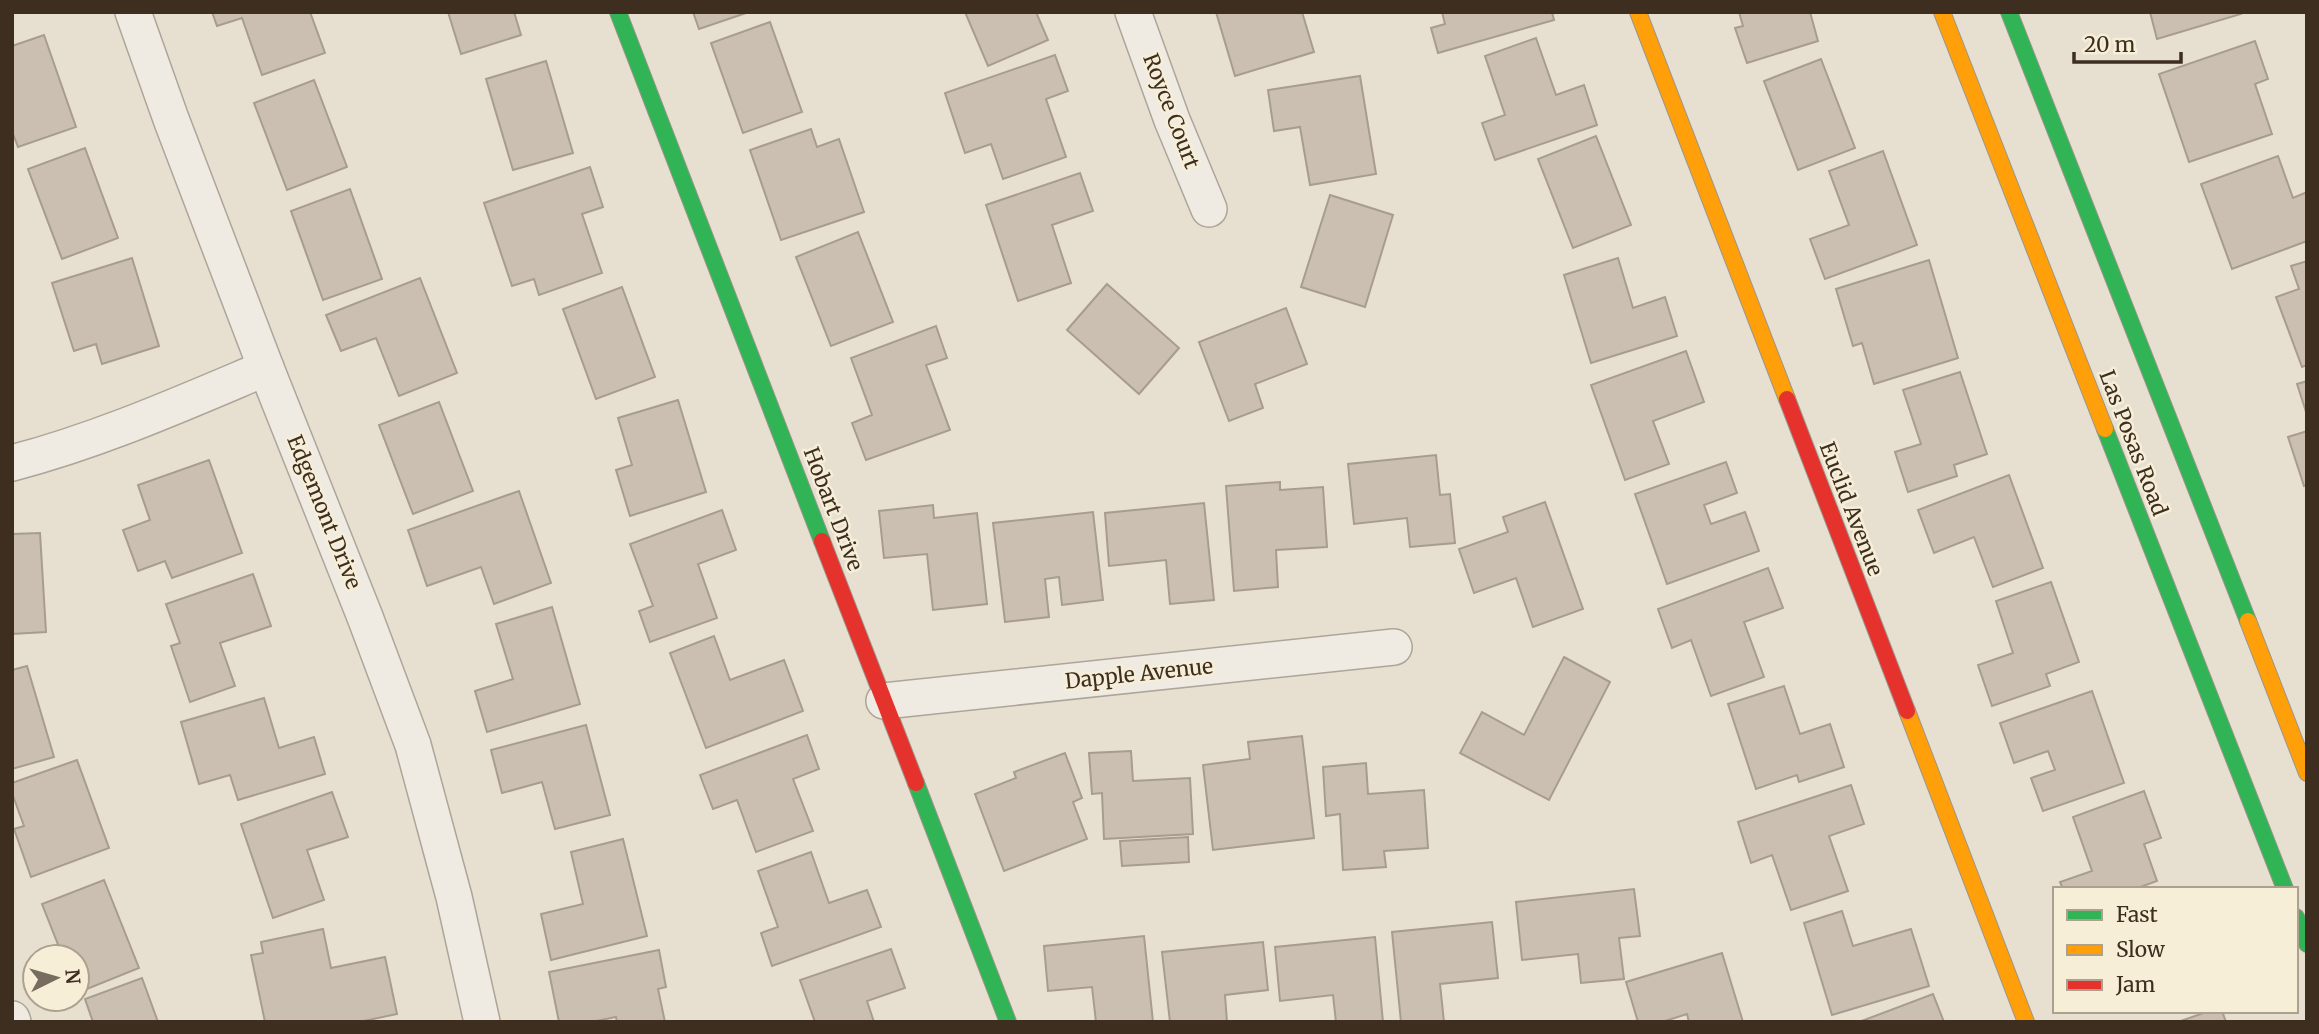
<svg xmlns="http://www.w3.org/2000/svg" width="2319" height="1034" viewBox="0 0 2319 1034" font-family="Merriweather,serif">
<rect width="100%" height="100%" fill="#e7e0d1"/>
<g fill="#cbbfb2" stroke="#a89c90" stroke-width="2">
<polygon points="212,12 310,12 325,53 262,75 242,18 217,26"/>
<polygon points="448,12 514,12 521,35 461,54"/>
<polygon points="693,12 749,12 699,29"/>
<polygon points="965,12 1036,12 1048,40 988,66"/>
<polygon points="1216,12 1302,12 1314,52 1235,76"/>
<polygon points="1442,12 1552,12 1554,20 1438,53 1431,28 1445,24"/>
<polygon points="1739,12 1810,12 1818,41 1747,63 1735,28 1743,26"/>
<polygon points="2150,12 2240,12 2241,14 2157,39"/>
<polygon points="770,22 802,112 743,133 711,43"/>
<polygon points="44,35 76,127 18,147 12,131 12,46"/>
<polygon points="1536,38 1556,95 1584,85 1597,125 1495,160 1482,123 1505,115 1485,56"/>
<polygon points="2255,41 2268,79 2255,84 2272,134 2189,162 2159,74"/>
<polygon points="1055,55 1068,91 1046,99 1066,157 1003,179 991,144 965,153 945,93"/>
<polygon points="1821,59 1855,148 1798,170 1764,81"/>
<polygon points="546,61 573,153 513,170 486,79"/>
<polygon points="1360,76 1376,174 1310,185 1300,127 1274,131 1268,90"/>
<polygon points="314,80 347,167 287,190 254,103"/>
<polygon points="811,129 817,147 839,139 864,212 781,240 750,150"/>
<polygon points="1596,136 1631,225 1573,248 1538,159"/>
<polygon points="85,148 118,238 62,259 28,169"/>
<polygon points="1883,151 1917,245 1825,279 1810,239 1849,225 1829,171"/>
<polygon points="2278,156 2293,198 2307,192 2307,241 2232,269 2201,184"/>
<polygon points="590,167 603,207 582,214 602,273 539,295 534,279 512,286 484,203"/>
<polygon points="1080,173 1093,211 1052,225 1071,283 1018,301 986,205"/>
<polygon points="350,189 382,279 323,300 291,211"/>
<polygon points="1330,195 1393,215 1365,307 1301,287"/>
<polygon points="858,232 893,322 831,346 796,257"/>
<polygon points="132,258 159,346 102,364 96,344 74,351 52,283"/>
<polygon points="1618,258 1633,308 1665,297 1677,336 1591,363 1564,275"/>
<polygon points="1929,260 1958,358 1874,384 1862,343 1853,346 1836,289"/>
<polygon points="2307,261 2307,365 2302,367 2276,297 2299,289 2291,266"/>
<polygon points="420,278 457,373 399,396 376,338 341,351 326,315"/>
<polygon points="1107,284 1179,348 1139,394 1067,330"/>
<polygon points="622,287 655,377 596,399 563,309"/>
<polygon points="1286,308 1307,364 1255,384 1263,408 1229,421 1199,342"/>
<polygon points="936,326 947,358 926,365 950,430 866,460 852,423 872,415 851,358"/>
<polygon points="1686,351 1704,402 1653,421 1669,464 1625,480 1591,385"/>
<polygon points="1960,372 1987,454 1954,465 1957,476 1908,492 1895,452 1921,444 1903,390"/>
<polygon points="2307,381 2307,415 2297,384"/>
<polygon points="678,400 706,492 630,516 616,470 632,465 618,418"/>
<polygon points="439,402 473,491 413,514 379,425"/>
<polygon points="2307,431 2307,485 2304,486 2288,437"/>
<polygon points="1436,455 1440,495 1450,494 1455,543 1410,547 1407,518 1354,524 1348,464"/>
<polygon points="209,460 242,553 172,578 165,561 138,571 123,530 150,520 138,485"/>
<polygon points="1726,462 1737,493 1704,505 1711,524 1745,512 1759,551 1667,584 1635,494"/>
<polygon points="2009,475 2043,568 1993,587 1974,537 1934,553 1918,510"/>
<polygon points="1280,482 1280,490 1323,487 1327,547 1276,550 1278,587 1234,591 1226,486"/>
<polygon points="519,491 551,583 494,604 481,567 427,586 408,530"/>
<polygon points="1545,502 1583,609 1533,627 1516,578 1474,593 1459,549 1508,532 1503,517"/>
<polygon points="1204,503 1214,600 1170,604 1166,560 1109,566 1105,513"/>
<polygon points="933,505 934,518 977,513 987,604 933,610 927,554 884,558 879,511"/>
<polygon points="722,510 736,550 698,564 717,618 650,642 639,611 653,606 630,544"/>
<polygon points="1093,512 1103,600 1062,605 1059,577 1045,579 1049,617 1005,622 993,523"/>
<polygon points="40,533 46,632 12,634 12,534"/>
<polygon points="1768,568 1783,608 1744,622 1764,677 1711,696 1691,640 1672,648 1658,609"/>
<polygon points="253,574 271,626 220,643 235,686 190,702 171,646 180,643 166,604"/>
<polygon points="2051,582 2079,662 2046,674 2050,686 1992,706 1978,665 2013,653 1996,601"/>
<polygon points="552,607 580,704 487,732 475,691 513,679 496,624"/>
<polygon points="714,636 730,680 784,660 803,711 706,748 670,653"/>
<polygon points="1564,657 1610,682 1549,800 1460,753 1482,712 1524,735"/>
<polygon points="27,666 54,757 12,769 12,670"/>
<polygon points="1784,686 1800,734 1830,724 1844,767 1799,782 1797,775 1756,789 1728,704"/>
<polygon points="2092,691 2124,783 2043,811 2031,778 2055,770 2048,751 2014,763 2000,723"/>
<polygon points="264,698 279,748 314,737 325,774 238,800 230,775 199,784 181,722"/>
<polygon points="586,725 610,815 555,829 542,782 502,793 491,750"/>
<polygon points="807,735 819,769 793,779 813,831 756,852 737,800 713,809 700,775"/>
<polygon points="1302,736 1314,838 1213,850 1203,765 1250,759 1248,742"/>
<polygon points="1131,751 1133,781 1190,778 1193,834 1104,839 1102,793 1092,794 1089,753"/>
<polygon points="1065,753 1082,798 1073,802 1087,839 1004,871 975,794 1016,778 1014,772"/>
<polygon points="77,760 109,848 31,877 14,829 24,826 12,793 12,783"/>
<polygon points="1366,763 1368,794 1424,790 1428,848 1384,851 1386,867 1343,870 1340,814 1326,816 1323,767"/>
<polygon points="1851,785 1864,824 1829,836 1848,891 1791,910 1772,855 1751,863 1738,822"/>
<polygon points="2144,791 2161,838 2144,844 2157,881 2135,889 2063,889 2060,882 2092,871 2073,817"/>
<polygon points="332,792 348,837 307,850 324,900 273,918 241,824"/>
<polygon points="1188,837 1189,862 1122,866 1120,841"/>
<polygon points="623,839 647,936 551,960 541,914 583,904 571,852"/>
<polygon points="811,852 829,903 867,890 881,927 772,966 761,933 778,927 758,871"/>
<polygon points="104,880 139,968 77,993 77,957 63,957 42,904"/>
<polygon points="1634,889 1640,936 1619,938 1624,979 1581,983 1578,954 1522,960 1516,902"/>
<polygon points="1842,911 1853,946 1911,929 1929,986 1832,1015 1804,923"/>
<polygon points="1492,922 1498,978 1440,984 1444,1022 1401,1022 1392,932"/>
<polygon points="323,929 331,968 385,957 397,1014 359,1022 265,1022 251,955 263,953 261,942"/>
<polygon points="1144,936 1153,1022 1096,1022 1092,987 1048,991 1044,946"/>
<polygon points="1375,937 1383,1022 1336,1022 1333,995 1280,1001 1275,947"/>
<polygon points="1263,942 1268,990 1225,995 1227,1022 1170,1022 1162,952"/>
<polygon points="891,949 905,988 867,1001 874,1022 815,1022 800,980"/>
<polygon points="659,950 666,987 658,989 665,1022 617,1022 616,1017 591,1022 559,1022 549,972"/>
<polygon points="1722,953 1743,1022 1689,1022 1687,1014 1662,1022 1638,1022 1626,982"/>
<polygon points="142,978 158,1022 93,1022 85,999"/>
<polygon points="1933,994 1944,1022 1859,1022"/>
<polygon points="2209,1011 2222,1011 2226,1022 2178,1022"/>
</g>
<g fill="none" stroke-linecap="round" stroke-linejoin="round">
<g stroke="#ada599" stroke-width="38">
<g id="street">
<polyline points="133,12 171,119 266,368 365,617 413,745 454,897 482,1022"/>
<polyline points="1133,12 1172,120 1209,209"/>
<path d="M12 463C100 440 183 403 266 368"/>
<polyline points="884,701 1394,647"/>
<polyline points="12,1019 13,1022"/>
</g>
</g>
<g stroke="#9c958a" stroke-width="18">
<g id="fast">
<polyline points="618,12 822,541"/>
<polyline points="2009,12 2248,621"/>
<polyline points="2105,429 2285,889"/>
<polyline points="916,783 1008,1022"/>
<polyline points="2296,917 2307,944"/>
</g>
</g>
<g stroke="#9c958a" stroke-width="18">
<g id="slow">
<polyline points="1638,12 1787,399"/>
<polyline points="1942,12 2105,429"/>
<polyline points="2248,621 2307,773"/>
<polyline points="1907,711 2026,1022"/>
</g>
</g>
<g stroke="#9c958a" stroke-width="18">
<g id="jam">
<polyline points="1787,399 1907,711"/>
<polyline points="822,541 916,783"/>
</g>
</g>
<use href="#street" stroke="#efebe3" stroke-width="35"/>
<use href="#fast" stroke="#30b455" stroke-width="16"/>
<use href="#slow" stroke="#ff9f0a" stroke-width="16"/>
<use href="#jam" stroke="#e5322d" stroke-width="16"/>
</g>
<g text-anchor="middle" stroke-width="5" stroke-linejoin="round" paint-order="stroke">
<g font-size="21" fill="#3d2e20" stroke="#f7eed8">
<text transform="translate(1171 111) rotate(69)" y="7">Royce Court</text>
<text transform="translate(2133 443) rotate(69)" y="7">Las Posas Road</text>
<text transform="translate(833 509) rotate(69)" y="7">Hobart Drive</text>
<text transform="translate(1851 509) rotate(69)" y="7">Euclid Avenue</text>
<text transform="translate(324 512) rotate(68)" y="7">Edgemont Drive</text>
<text transform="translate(1139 674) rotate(-6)" y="7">Dapple Avenue</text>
</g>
</g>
<rect width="2319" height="1034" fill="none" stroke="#3d2e20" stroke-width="28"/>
<rect x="2053" y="887" width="245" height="126" fill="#f7eed8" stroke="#ada18e" stroke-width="2"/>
<rect x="2067" y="910" width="35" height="10" fill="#30b455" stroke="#ada18e" stroke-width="2"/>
<text x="2116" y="922" font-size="21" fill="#3d2e20">Fast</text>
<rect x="2067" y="945" width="35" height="10" fill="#ff9f0a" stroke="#ada18e" stroke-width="2"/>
<text x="2116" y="957" font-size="21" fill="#3d2e20">Slow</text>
<rect x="2067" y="980" width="35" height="10" fill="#e5322d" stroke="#ada18e" stroke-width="2"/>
<text x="2116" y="992" font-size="21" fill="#3d2e20">Jam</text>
<g transform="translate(56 978) rotate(85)"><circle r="33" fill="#f7eed8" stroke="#ada18e" stroke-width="2"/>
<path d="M0-5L12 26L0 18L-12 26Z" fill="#786c5e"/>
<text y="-10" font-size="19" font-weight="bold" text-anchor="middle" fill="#3d2e20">N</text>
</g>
<path d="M2074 52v10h107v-10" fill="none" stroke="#3d2e20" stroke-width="3.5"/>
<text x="2084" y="52" font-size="21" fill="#3d2e20" stroke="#f7eed8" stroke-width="5" paint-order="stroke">20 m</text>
</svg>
